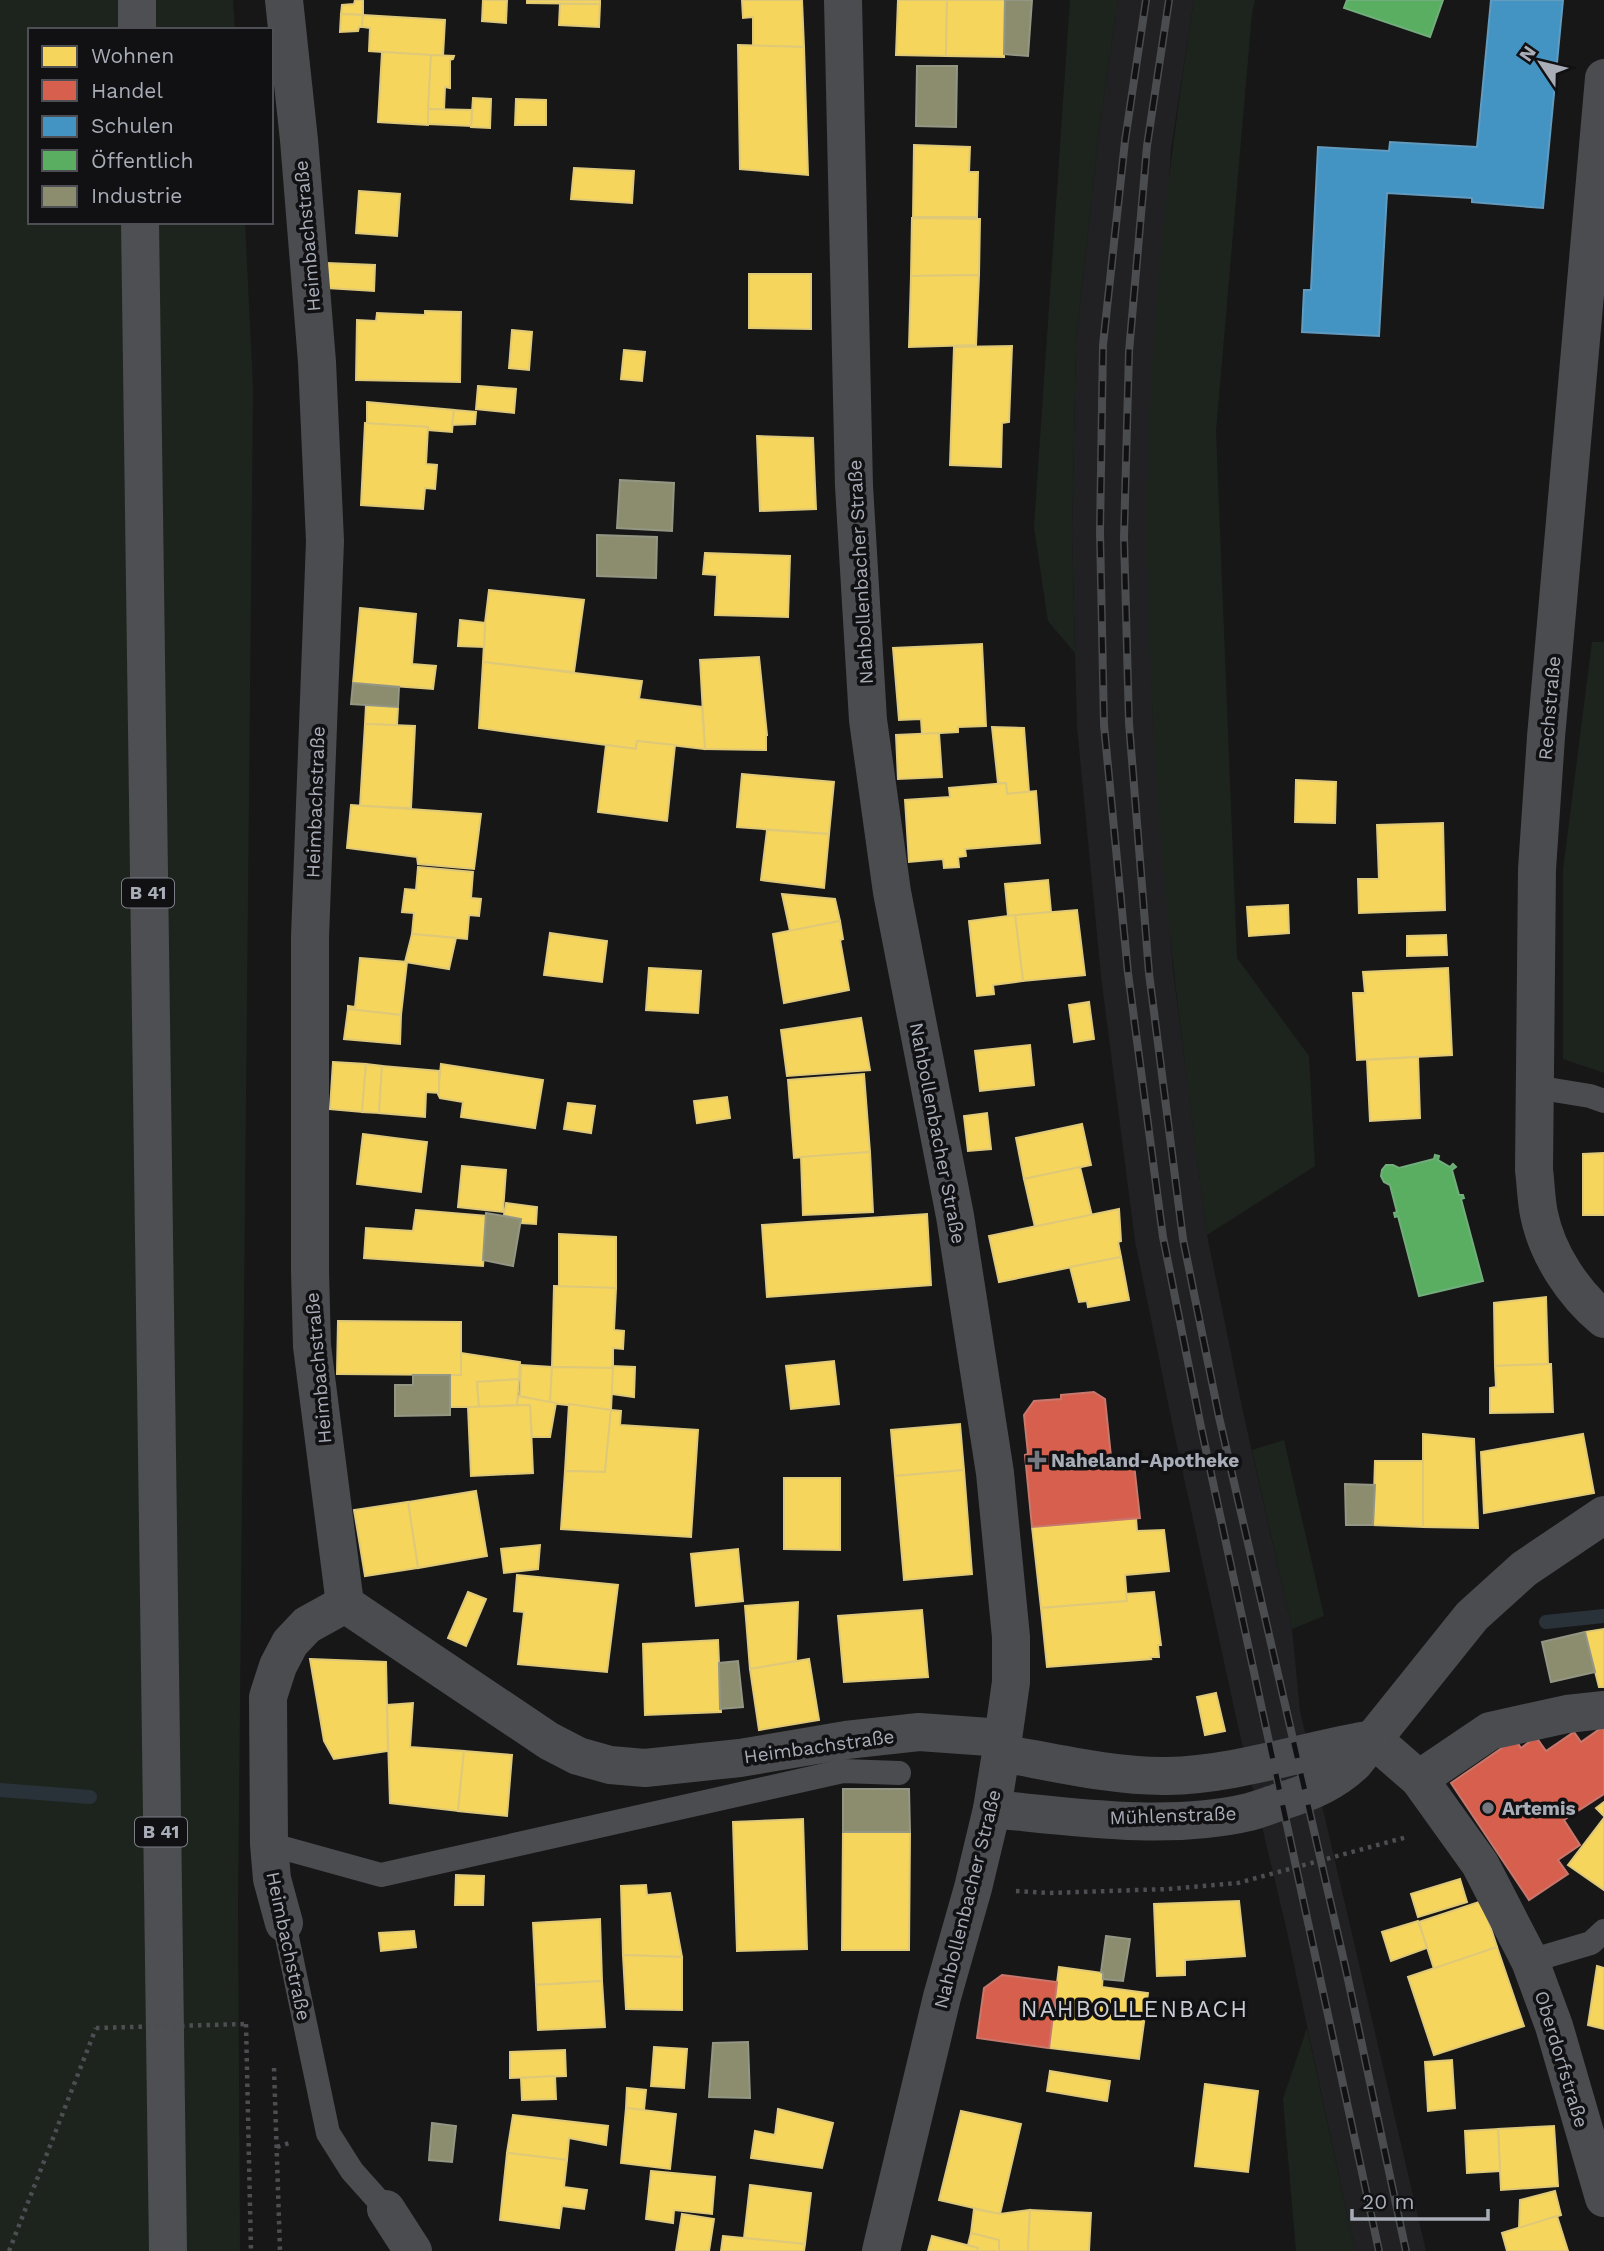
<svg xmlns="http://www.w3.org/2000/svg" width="1604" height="2251" viewBox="0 0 1604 2251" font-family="'Work Sans',sans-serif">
<rect width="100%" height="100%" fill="#171717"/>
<polygon fill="#212123" points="1118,0 1194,0 1171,149 1148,537 1153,722 1173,970 1207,1235 1243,1412 1292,1629 1300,1711 1426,2251 1355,2251 1286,1927 1238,1726 1174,1432 1135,1241 1101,976 1077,727 1072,532 1076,343 1098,138"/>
<g fill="#1d241e">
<polygon points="0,0 233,0 235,30 30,30 30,222 245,222 253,388 238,1907 240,2251 0,2251"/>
<polygon points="1070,0 1118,0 1098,138 1076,343 1072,532 1075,653 1048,621 1034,527"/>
<path d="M1194 0H1255L1252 13 1216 431 1237 958 1309 1056 1315 1166 1207 1235C1185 1064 1161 893 1153 721 1147 599 1145 475 1153 353 1160 234 1176 117 1194 0Z"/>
<polygon points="1592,642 1604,642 1604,1073 1563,1059 1563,870"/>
<polygon points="1284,1440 1324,1616 1292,1629 1252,1450"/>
<polygon points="1307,2028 1355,2251 1296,2251 1283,2099"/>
</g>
<g fill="#f6d55c" stroke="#dfc978" stroke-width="2">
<polygon points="355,0 363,0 363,15 341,14 342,5 354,4"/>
<polygon points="483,0 507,0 506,23 482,21"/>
<polygon points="527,0 600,0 600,4 527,3"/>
<polygon points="742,0 802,0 804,47 753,46 753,17 743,18"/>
<polygon points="898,0 947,0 946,56 896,55"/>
<polygon points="947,0 1005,0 1004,57 946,56"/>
<polygon points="560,4 600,4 599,27 559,25"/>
<polygon points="341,14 363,15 362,27 359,27 358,31 340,32"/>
<polygon points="363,15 445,20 443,56 369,51 370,28 362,27"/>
<polygon points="738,45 804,47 808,175 740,169"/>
<polygon points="382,52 431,55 428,125 378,122"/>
<polygon points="431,55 454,56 453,59 450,60 450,88 445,87 444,110 428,109"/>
<polygon points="473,98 491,99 490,128 471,127"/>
<polygon points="516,99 546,100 546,125 515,125"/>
<polygon points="428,109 472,110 471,126 428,124"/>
<polygon points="914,145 970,147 969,172 978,172 977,217 913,217"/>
<polygon points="574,168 634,171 632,203 571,199"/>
<polygon points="359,191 400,194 397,236 356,233"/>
<polygon points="912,218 980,219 979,275 911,276"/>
<polygon points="327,263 375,265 374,291 327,288"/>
<polygon points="749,274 811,274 811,329 749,328"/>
<polygon points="979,275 976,345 909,347 911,276"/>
<polygon points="425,311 461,312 460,382 356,380 357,320 376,321 377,313 425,315"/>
<polygon points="512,330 532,332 529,370 509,368"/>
<polygon points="1012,346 1009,422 1002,423 1001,467 950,465 954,347"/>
<polygon points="624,350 645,352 642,381 621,379"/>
<polygon points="478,386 516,389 514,413 476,409"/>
<polygon points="367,402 454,410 452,432 428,430 428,427 367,424"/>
<polygon points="454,410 476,412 475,424 452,425"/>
<polygon points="365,423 428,427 426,464 437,465 435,489 425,488 423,509 361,505"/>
<polygon points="757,436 813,438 816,509 760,511"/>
<polygon points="705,553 790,556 788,617 715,615 717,575 703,574"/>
<polygon points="489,590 584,600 574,672 483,662 485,623"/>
<polygon points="360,608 416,614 412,664 436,666 433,689 353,683"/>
<polygon points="460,620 485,623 484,647 458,646"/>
<polygon points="982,644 986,726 958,727 958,732 922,734 921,719 899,720 893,648"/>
<polygon points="759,657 767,735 766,735 766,750 705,749 700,660"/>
<polygon points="483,662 642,681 639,699 702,707 705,749 637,741 636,749 479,728"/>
<polygon points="366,705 398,707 397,725 365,724"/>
<polygon points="365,724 415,726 411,808 360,806"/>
<polygon points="992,727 1024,728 1029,792 1007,794 1006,783 998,783"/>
<polygon points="939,733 942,777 898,779 896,735"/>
<polygon points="637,741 675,745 667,821 598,812 606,745 636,749"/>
<polygon points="742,774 834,782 829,834 737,827"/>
<polygon points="1296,780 1336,782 1335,823 1295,822"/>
<polygon points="1006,783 1007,794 1036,791 1040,843 965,849 966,856 958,857 959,867 944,868 943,859 909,862 905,800 950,797 949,788"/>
<polygon points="351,805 481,814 474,869 418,864 417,857 347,848"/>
<polygon points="1443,823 1445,910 1359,913 1358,879 1379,879 1377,825"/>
<polygon points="767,830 829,834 824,888 761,880"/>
<polygon points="418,867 473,872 471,898 481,899 479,916 469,915 467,939 412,934 414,913 402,912 405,889 416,890"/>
<polygon points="1048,880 1051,912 1008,916 1005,884"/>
<polygon points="782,894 835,899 840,921 790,931"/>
<polygon points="1288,905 1289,933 1249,936 1247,907"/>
<polygon points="1077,910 1085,975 1023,981 1015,915"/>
<polygon points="1015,915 1023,981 993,985 994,994 977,996 969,921"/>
<polygon points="840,921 843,939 840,940 849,990 784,1003 773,934"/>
<polygon points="550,933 607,941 602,982 544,975"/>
<polygon points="412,934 456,938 449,969 405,962"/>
<polygon points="1446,935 1447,955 1407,956 1407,936"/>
<polygon points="360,958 407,962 401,1015 348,1009 348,1006 355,1007"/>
<polygon points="649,968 701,971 698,1013 646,1010"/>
<polygon points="1448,968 1452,1055 1357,1060 1353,993 1365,993 1363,972"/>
<polygon points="1089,1002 1094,1039 1074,1042 1069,1005"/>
<polygon points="348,1009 401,1015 400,1044 344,1039"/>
<polygon points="861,1018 870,1070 787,1076 781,1030"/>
<polygon points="1030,1045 1034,1085 980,1091 975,1051"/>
<polygon points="1418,1057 1420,1118 1370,1121 1367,1060"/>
<polygon points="333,1062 366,1064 362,1112 330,1109"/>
<polygon points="366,1064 382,1066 379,1113 362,1112"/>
<polygon points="441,1064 543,1080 535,1128 461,1117 463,1102 440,1098 438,1094"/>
<polygon points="382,1066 439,1071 439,1093 426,1092 425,1117 379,1113"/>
<polygon points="864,1074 870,1152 794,1158 788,1080"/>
<polygon points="727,1097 730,1118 697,1123 694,1101"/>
<polygon points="568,1103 595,1106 591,1133 564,1129"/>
<polygon points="987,1113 991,1149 968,1151 964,1116"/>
<polygon points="1082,1124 1091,1165 1024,1179 1016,1138"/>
<polygon points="363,1134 427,1142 421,1192 357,1184"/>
<polygon points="870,1152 873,1212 803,1215 801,1157"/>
<polygon points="1604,1153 1604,1215 1583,1215 1583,1154"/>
<polygon points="462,1166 506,1170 503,1212 458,1207"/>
<polygon points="1080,1167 1092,1216 1035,1227 1024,1179"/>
<polygon points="506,1203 537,1207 536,1224 521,1223 521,1219 504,1215"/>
<polygon points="1119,1209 1121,1241 1118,1242 1121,1257 999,1282 989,1236"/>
<polygon points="416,1210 487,1216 483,1266 364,1258 366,1228 413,1231"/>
<polygon points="927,1214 931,1285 767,1297 762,1225"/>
<polygon points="559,1234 616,1237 616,1288 559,1287"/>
<polygon points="1121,1257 1129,1300 1088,1307 1087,1301 1079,1302 1070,1267"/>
<polygon points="554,1286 616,1288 614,1330 624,1331 623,1349 613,1348 613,1368 552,1367"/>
<polygon points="1546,1297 1548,1364 1495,1366 1494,1303"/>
<polygon points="338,1321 461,1322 461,1375 337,1374"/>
<polygon points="461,1353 520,1362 519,1379 477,1382 479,1407 450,1407 450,1375 461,1375"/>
<polygon points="834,1361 839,1404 791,1409 786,1366"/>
<polygon points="1548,1364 1551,1364 1553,1412 1490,1413 1490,1388 1496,1387 1495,1366"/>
<polygon points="521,1365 552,1367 550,1403 520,1396"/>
<polygon points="612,1366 635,1367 634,1397 611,1394"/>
<polygon points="552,1367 613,1368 611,1410 550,1403"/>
<polygon points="519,1379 517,1405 479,1407 477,1382"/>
<polygon points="518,1396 556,1403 550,1437 532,1437 530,1405 517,1405"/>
<polygon points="569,1404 611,1410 605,1472 565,1471"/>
<polygon points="530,1405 533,1473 471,1476 468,1407"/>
<polygon points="611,1410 621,1411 620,1425 698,1430 691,1537 561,1529 565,1471 605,1472"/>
<polygon points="960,1424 964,1470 895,1476 891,1430"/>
<polygon points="1423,1434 1474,1439 1478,1528 1423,1527"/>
<polygon points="1583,1434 1594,1493 1484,1513 1481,1452"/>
<polygon points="1375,1461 1423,1461 1423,1527 1373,1525"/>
<polygon points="964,1470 972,1574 904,1580 895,1476"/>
<polygon points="784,1478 840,1478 840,1550 784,1549"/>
<polygon points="476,1491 487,1556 418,1568 408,1502"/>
<polygon points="408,1502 418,1568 365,1576 354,1510"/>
<polygon points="1136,1518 1137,1531 1164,1530 1169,1571 1125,1575 1127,1601 1041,1608 1032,1527"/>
<polygon points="540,1545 538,1569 504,1573 501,1549"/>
<polygon points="738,1549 743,1601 696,1606 691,1554"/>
<polygon points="517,1575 618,1585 607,1672 518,1664 524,1612 514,1611"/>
<polygon points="468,1592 486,1599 466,1646 448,1638"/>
<polygon points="1154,1592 1161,1645 1158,1645 1159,1657 1150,1657 1151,1659 1047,1667 1041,1608 1127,1601 1126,1594"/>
<polygon points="798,1602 796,1661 750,1669 745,1606"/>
<polygon points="922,1610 928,1677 844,1682 838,1616"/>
<polygon points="1604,1629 1604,1687 1599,1687 1585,1632"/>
<polygon points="718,1640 721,1712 645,1715 643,1644"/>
<polygon points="310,1659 386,1662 388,1751 334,1759 324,1741"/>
<polygon points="809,1659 819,1720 759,1730 750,1669"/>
<polygon points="1216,1693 1225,1731 1205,1735 1197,1697"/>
<polygon points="413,1703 410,1747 464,1751 458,1811 390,1803 387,1705"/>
<polygon points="464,1751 512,1755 507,1816 458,1811"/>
<polygon points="1604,1802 1604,1816 1596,1808"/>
<polygon points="1604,1818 1604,1890 1568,1865"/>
<polygon points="803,1819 807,1949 737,1951 733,1822"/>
<polygon points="843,1832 910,1832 909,1950 842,1950"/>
<polygon points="456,1875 484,1876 483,1905 455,1905"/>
<polygon points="1460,1879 1467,1902 1418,1917 1411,1894"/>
<polygon points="646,1885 647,1895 670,1893 682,1957 623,1955 621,1886"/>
<polygon points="1239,1901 1245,1956 1185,1960 1185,1975 1157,1976 1154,1904"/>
<polygon points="1482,1901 1497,1947 1434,1969 1419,1922"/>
<polygon points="600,1919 602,1981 536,1985 533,1923"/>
<polygon points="1418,1921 1427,1948 1391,1961 1382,1932"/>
<polygon points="414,1931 416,1947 381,1951 379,1933"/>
<polygon points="1497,1947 1524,2026 1434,2055 1408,1977"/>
<polygon points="623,1955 682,1957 682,2010 626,2009"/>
<polygon points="1597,1966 1604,1968 1604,2029 1588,2025"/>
<polygon points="1059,1967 1103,1973 1102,1987 1148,1993 1139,2059 1049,2048"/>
<polygon points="602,1981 605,2027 538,2030 536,1985"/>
<polygon points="654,2047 687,2049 684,2088 651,2086"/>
<polygon points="565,2050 566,2076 510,2078 510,2052"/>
<polygon points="1452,2060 1455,2108 1428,2111 1425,2062"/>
<polygon points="1050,2071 1110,2081 1107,2101 1047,2091"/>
<polygon points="555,2076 556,2099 522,2100 521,2078"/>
<polygon points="1205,2084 1258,2091 1248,2172 1195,2166"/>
<polygon points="627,2088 646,2090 644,2110 626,2108"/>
<polygon points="626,2108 676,2114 670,2169 621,2163"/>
<polygon points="778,2109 833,2123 822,2168 751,2158 755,2131 775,2135"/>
<polygon points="961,2111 1021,2124 1000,2214 939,2200"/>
<polygon points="513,2115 608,2126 606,2145 569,2138 567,2160 507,2153"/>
<polygon points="1554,2126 1558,2186 1501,2190 1498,2129"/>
<polygon points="1498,2129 1500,2171 1467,2173 1465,2131"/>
<polygon points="507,2153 567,2160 564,2187 587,2190 584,2209 562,2206 559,2228 500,2220"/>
<polygon points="651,2171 715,2177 712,2214 674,2210 673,2223 646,2219"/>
<polygon points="750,2185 811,2193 805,2244 744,2238"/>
<polygon points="1555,2191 1561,2215 1519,2228 1520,2200"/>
<polygon points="974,2209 1000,2214 1030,2210 1028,2251 999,2251 999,2240 971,2233"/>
<polygon points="1030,2210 1091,2213 1089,2251 1028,2251"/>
<polygon points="682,2214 714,2219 709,2251 676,2251"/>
<polygon points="1557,2216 1568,2251 1507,2251 1502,2233"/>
<polygon points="971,2233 999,2240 999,2251 977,2251 978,2248 968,2245"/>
<polygon points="723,2236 805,2244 804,2251 721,2251"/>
<polygon points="932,2236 978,2248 977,2251 928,2251"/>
</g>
<g fill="#d6604d" stroke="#c8776d" stroke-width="2">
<polygon points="1094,1392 1105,1399 1112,1466 1134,1464 1140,1518 1032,1527 1025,1455 1028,1454 1024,1415 1034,1401 1061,1399 1061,1395"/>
<polygon points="1604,1726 1604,1794 1564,1820 1580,1845 1558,1860 1568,1874 1529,1900 1451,1783 1515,1739 1521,1748 1536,1737 1546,1751 1574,1732 1581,1742"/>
<polygon points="1002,1975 1057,1982 1049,2048 977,2038 984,1988"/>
</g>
<polygon fill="#4393c3" stroke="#619bc0" stroke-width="2" points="1491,0 1563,0 1543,208 1472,202 1472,198 1387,193 1379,336 1302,332 1304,290 1311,290 1318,147 1389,151 1390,142 1477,147"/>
<g fill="#5aae61" stroke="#71ae7b" stroke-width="2">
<polygon points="1347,0 1443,0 1430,37 1344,8"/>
<polygon points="1435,1155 1439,1156 1438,1160 1450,1167 1453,1164 1456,1167 1452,1170 1459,1195 1463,1195 1464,1198 1461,1199 1483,1281 1419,1296 1398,1216 1395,1217 1394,1213 1397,1212 1390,1185 1384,1182 1381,1176 1382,1170 1386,1165 1393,1165 1399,1168 1434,1159"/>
</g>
<g fill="#8c8c6e" stroke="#949684" stroke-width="2">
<polygon points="1005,0 1032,0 1028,56 1004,54"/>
<polygon points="917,66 957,66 956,127 916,126"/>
<polygon points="620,480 674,483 672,531 617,528"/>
<polygon points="597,535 657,537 656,578 597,576"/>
<polygon points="353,683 399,687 398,707 351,704"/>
<polygon points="486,1213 521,1219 513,1266 483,1260"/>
<polygon points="413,1375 450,1375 450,1415 395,1416 395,1385 413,1385"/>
<polygon points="1345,1484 1375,1485 1373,1525 1346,1525"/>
<polygon points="1585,1632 1595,1672 1551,1682 1542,1642"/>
<polygon points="738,1661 743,1707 720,1709 719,1663"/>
<polygon points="843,1789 909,1789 910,1832 843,1832"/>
<polygon points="1106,1936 1130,1939 1123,1981 1103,1979 1103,1973 1101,1972"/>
<polygon points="748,2042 750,2098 709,2097 713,2043"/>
<polygon points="432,2123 456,2126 452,2162 429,2160"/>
</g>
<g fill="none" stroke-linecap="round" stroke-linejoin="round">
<g stroke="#2a3239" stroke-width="14">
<polyline points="1546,1622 1604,1616"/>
<polyline points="0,1790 90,1797"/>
</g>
<g stroke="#4d4e52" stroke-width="4.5" stroke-dasharray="3.5 5" stroke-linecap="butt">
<polyline points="1016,1891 1049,1893 1168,1889 1238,1883 1407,1837"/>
<polyline points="246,2024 251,2251"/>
<polyline points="274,2068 280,2251"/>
<polyline points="277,2147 293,2142"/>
<polyline points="9,2251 96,2028"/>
</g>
<g stroke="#4b4c50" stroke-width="24">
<polyline points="1535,1087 1590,1096 1604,1101"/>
<polyline points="269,1844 381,1875 843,1771 899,1773"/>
<polyline points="284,1923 328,2133 352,2171 386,2209"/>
<polyline points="1530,1961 1591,1943 1604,1931"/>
</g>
<g stroke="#4b4c50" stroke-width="38">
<polyline points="284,0 299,140 317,362 325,541 310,937 310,1271 312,1346 345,1604 549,1741 578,1756 610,1765 645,1768 740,1758 846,1740 919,1732 1003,1738"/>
<polyline points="843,0 854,486 868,720 892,892 955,1216 995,1473 1011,1637 1011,1682 1001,1753"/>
<path d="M1604 78 1546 737 1537 869 1534 1170C1536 1185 1536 1200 1539 1214 1547 1254 1573 1293 1604 1319"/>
<polyline points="1373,1739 1419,1779 1480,1864 1530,1961 1554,2026 1604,2198"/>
<polyline points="1419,1779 1490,1731 1567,1714 1604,1710"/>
<polyline points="284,1923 272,1879 269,1844 268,1697 278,1666 290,1643 307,1625 345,1604"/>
<polyline points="386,2209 413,2251"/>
</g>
<g stroke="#4b4c50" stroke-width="38">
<path d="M992 1809C1074 1817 1168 1831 1249 1812 1261 1809 1273 1804 1285 1800 1311 1792 1334 1782 1354 1763L1472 1616 1524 1569 1604 1515"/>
<path d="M881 2251 942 1997 973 1888 992 1809 1001 1753C1052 1762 1115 1777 1167 1776 1236 1775 1305 1750 1373 1739"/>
</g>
<g stroke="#4d4f52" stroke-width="38">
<polyline points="137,0 137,30"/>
<polyline points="140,222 168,2251"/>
</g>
<g stroke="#4b4c4f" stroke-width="8">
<g id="rail">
<polyline points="1146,0 1125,141 1103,345 1100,532 1104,725 1128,973 1163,1237 1201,1427 1379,2251"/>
<polyline points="1169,0 1147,146 1129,352 1124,537 1129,723 1149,973 1183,1239 1219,1417 1346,1970 1406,2251"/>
</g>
</g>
<use href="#rail" stroke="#111113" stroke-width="5" stroke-dasharray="16" stroke-linecap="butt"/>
<polyline stroke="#4d4e52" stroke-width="4.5" stroke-dasharray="3.5 5" stroke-linecap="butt" points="96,2028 246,2024"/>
</g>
<g fill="#757880" stroke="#111113" stroke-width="2.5">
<path d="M1033.5 1449.5h7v7h7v7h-7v7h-7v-7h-7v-7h7z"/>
<circle cx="1488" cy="1808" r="7"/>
</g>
<g text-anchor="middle" stroke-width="7" stroke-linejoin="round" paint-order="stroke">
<g fill="#111113" stroke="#7b7e86" stroke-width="2">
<rect x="122" y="878.5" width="52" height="29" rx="5"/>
<rect x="135" y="1817.5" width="52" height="29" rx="5"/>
</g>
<g font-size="18" font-weight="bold" fill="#a8adb8">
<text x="148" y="899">B 41</text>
<text x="161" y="1838">B 41</text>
</g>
<g font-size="19" fill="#a8adb8" stroke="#111113">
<text transform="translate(307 236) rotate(-95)" y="7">Heimbachstraße</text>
<text transform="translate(860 572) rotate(-93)" y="7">Nahbollenbacher Straße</text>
<text transform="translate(1549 708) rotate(-85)" y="7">Rechstraße</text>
<text transform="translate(315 802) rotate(-88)" y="7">Heimbachstraße</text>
<text transform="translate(938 1133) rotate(79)" y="7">Nahbollenbacher Straße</text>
<text transform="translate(318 1368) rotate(-95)" y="7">Heimbachstraße</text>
<text transform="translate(819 1746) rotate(-8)" y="7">Heimbachstraße</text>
<text transform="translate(1173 1815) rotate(-2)" y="7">Mühlenstraße</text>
<text transform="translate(967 1899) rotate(-76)" y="7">Nahbollenbacher Straße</text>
<text transform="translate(289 1946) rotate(78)" y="7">Heimbachstraße</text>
<text transform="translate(1562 2059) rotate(73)" y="7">Oberdorfstraße</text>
</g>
<g font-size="19" font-weight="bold" fill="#a8adb8" stroke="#111113" text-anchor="start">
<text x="1051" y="1467">Naheland-Apotheke</text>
<text x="1502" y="1815">Artemis</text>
</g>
<g font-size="23" letter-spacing="2" fill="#c9ccd4" stroke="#111113">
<text x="1135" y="2017">NAHBOLLENBACH</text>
</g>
</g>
<rect x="28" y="28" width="245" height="196" fill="#111113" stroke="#4d4f55" stroke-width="2"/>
<rect x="42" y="46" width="35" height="21" fill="#f6d55c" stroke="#4d4f55" stroke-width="2"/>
<text x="91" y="63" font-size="21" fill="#a8adb8">Wohnen</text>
<rect x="42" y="80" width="35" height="21" fill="#d6604d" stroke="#4d4f55" stroke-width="2"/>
<text x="91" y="98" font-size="21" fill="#a8adb8">Handel</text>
<rect x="42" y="116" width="35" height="21" fill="#4393c3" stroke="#4d4f55" stroke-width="2"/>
<text x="91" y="133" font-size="21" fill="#a8adb8">Schulen</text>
<rect x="42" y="150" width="35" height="21" fill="#5aae61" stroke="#4d4f55" stroke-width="2"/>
<text x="91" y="168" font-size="21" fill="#a8adb8">Öffentlich</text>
<rect x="42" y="186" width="35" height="21" fill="#8c8c6e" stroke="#4d4f55" stroke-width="2"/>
<text x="91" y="203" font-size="21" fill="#a8adb8">Industrie</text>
<g transform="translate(1541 63) rotate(305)" stroke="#111113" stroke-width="5" paint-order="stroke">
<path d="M0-5L12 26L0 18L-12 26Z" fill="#a8adb8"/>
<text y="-10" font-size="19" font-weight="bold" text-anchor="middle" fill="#a8adb8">N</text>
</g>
<path d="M1352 2209v10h136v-10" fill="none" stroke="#a8adb8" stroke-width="3.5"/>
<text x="1362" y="2209" font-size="21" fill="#a8adb8" stroke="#111113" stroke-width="5" paint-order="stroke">20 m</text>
</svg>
